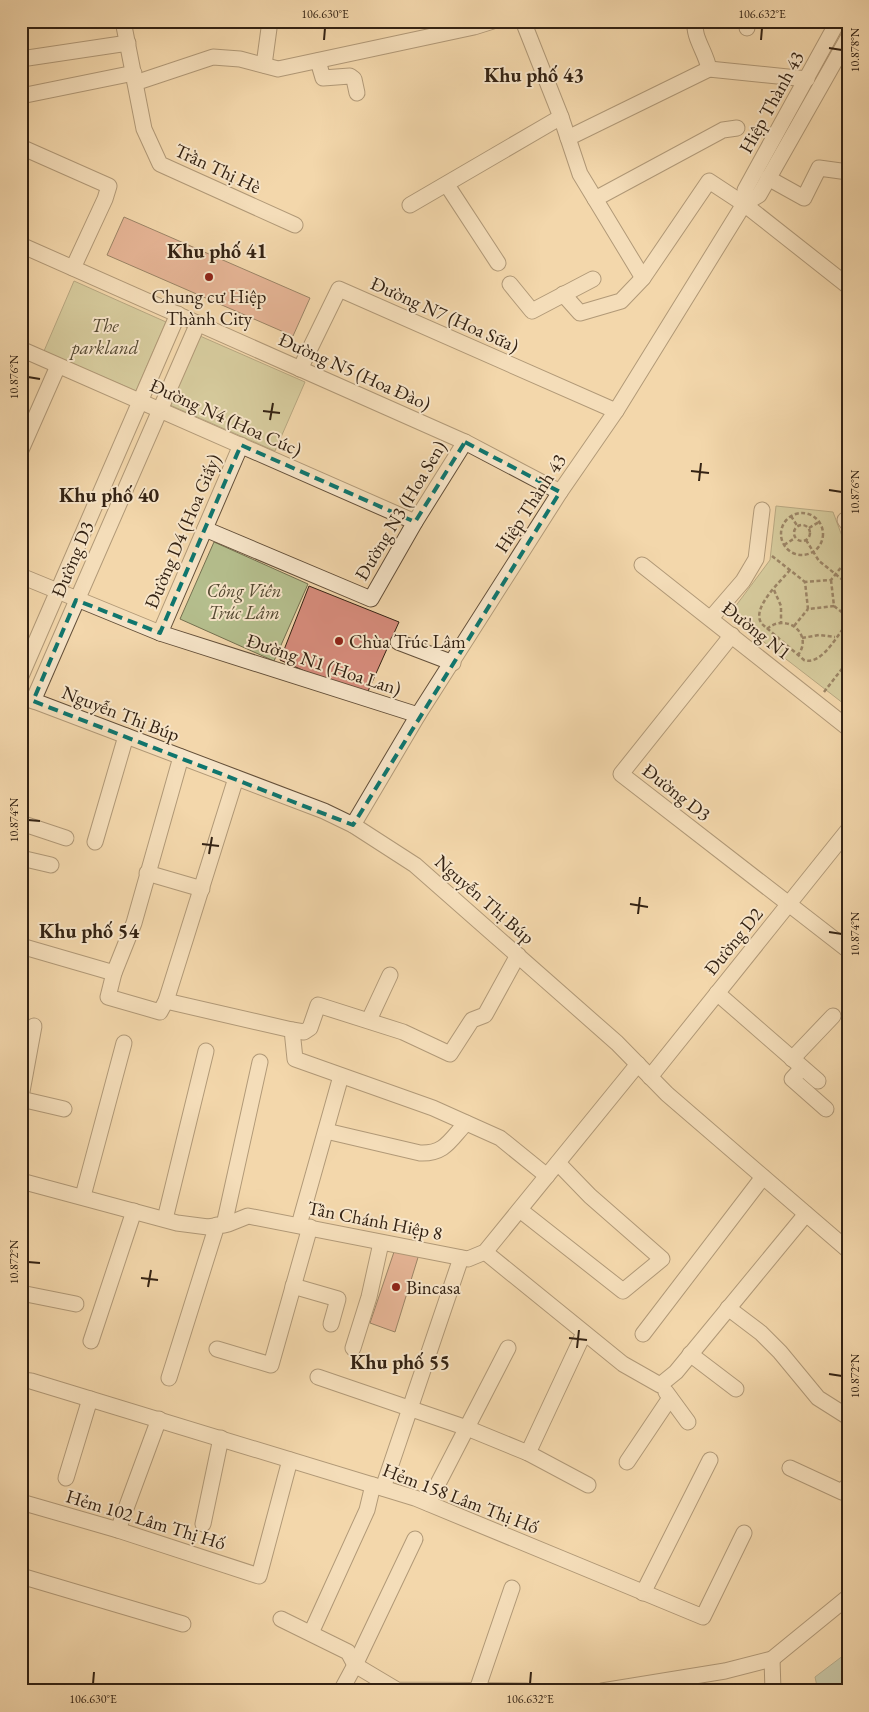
<svg xmlns="http://www.w3.org/2000/svg" width="869" height="1712" viewBox="0 0 869 1712" font-family="'EB Garamond',serif">
<rect width="100%" height="100%" fill="#f3d7ac"/>
<filter id="stains"><feTurbulence type="fractalNoise" baseFrequency=".004" numOctaves="4"/><feColorMatrix values="0 0 0 0 .2 0 0 0 0 .09 0 0 0 0 .02 0 0 0 .5 -.17"/></filter>
<radialGradient id="worn" r=".72"><stop offset=".6" stop-color="#630" stop-opacity="0"/><stop offset="1" stop-color="#630" stop-opacity=".3"/></radialGradient>
<g fill="#b5bf8e" stroke="#747050">
<polygon points="74,281 166,322 136,391 44,351"/>
<polygon points="200,336 305,382 275,451 170,405"/>
<polygon points="776,506 833,512 848,552 848,707 729,615 770,560"/>
<polygon points="214,542 308,584 274,661 180,619"/>
</g>
<polygon fill="#9bbaa8" stroke="#717d6c" points="848,1652 848,1691 818,1691 815,1677"/>
<g fill="#d78c7c" stroke="#332213">
<polygon points="124,217 310,298 293,336 107,255"/>
<polygon points="309,586 399,622 365,698 280,660"/>
<polygon points="396,1246 420,1251 395,1332 370,1323"/>
</g>
<g fill="none" stroke-linecap="round" stroke-linejoin="round">
<g stroke="#634f39" stroke-width="17">
<g id="minor">
<polyline points="123,21 135,82"/>
<polyline points="523,21 561,117 580,174 643,278"/>
<path d="M695 21C693 38 706 52 709 69"/>
<polyline points="747,28 747,21"/>
<polyline points="21,59 128,43"/>
<polyline points="318,61 323,78 350,76 354,79 357,93"/>
<polyline points="264,65 270,21"/>
<polyline points="21,96 134,73"/>
<polyline points="568,138 709,69 807,79"/>
<polyline points="21,147 109,186 105,199 73,268"/>
<polyline points="768,178 804,198 819,168 848,172"/>
<polyline points="447,185 498,263"/>
<polyline points="595,199 723,130 737,128"/>
<polyline points="744,204 745,190 838,21"/>
<polyline points="410,205 561,117"/>
<polyline points="295,225 160,164 144,129 135,83 213,57 240,59 278,69 474,27 493,21"/>
<polyline points="21,245 465,442 560,492"/>
<polyline points="510,284 532,311 593,279"/>
<polyline points="563,294 580,313 621,301 643,278 709,181 744,204 848,286"/>
<polyline points="21,349 415,522"/>
<polyline points="300,369 339,289 616,411"/>
<polyline points="21,450 58,366"/>
<polyline points="845,520 848,524"/>
<polyline points="205,529 371,599 415,522 465,442"/>
<polyline points="642,565 848,728"/>
<polyline points="21,576 160,633 418,715"/>
<polyline points="711,618 743,581 756,559 762,510"/>
<polyline points="160,633 241,445"/>
<polyline points="732,635 621,774 848,950"/>
<polyline points="398,642 453,663"/>
<polyline points="21,676 178,314"/>
<polyline points="21,696 324,811 353,825 415,865 617,1043 667,1094 848,1250"/>
<polyline points="33,701 198,323"/>
<polyline points="21,823 66,838"/>
<polyline points="353,825 418,715 560,492 616,411 744,204 759,195 848,38"/>
<polyline points="95,842 126,736"/>
<polyline points="21,858 51,865"/>
<polyline points="147,873 202,889"/>
<polyline points="21,946 114,973 134,923 181,757"/>
<polyline points="114,973 108,997 160,1012 166,1001 236,778"/>
<polyline points="717,993 818,1081"/>
<polyline points="166,1001 292,1030 295,1059 433,1108 500,1138 547,1176"/>
<polyline points="369,1020 390,975"/>
<polyline points="292,1030 304,1032 310,1028 318,1005 403,1032 450,1054 472,1020 485,1015 518,955"/>
<polyline points="792,1059 833,1016"/>
<polyline points="802,1068 792,1079 826,1109"/>
<polyline points="650,1077 848,830"/>
<polyline points="21,1097 34,1026"/>
<polyline points="21,1099 64,1109"/>
<path d="M326 1131 420 1153C445 1154 450 1140 466 1123"/>
<polyline points="21,1181 177,1223 208,1227 228,1224 248,1216 468,1259 485,1252 638,1064"/>
<polyline points="83,1196 124,1043"/>
<polyline points="520,1210 623,1291 662,1259 590,1196 558,1163"/>
<polyline points="165,1219 206,1051"/>
<polyline points="224,1225 260,1062"/>
<polyline points="299,1225 341,1076"/>
<polyline points="485,1252 623,1364 660,1385 676,1372 806,1214"/>
<polyline points="293,1286 338,1299 331,1324"/>
<polyline points="21,1293 76,1304"/>
<polyline points="728,1308 761,1333 780,1352 818,1398 848,1417"/>
<polyline points="643,1334 763,1177"/>
<polyline points="91,1341 134,1211"/>
<polyline points="353,1348 369,1297 381,1243"/>
<polyline points="217,1349 271,1365 310,1227"/>
<polyline points="690,1354 736,1389"/>
<polyline points="318,1377 467,1428 528,1453 588,1485"/>
<polyline points="169,1378 217,1225"/>
<polyline points="21,1380 31,1381 415,1498 703,1617 744,1533"/>
<polyline points="666,1392 688,1422"/>
<polyline points="528,1453 584,1333"/>
<polyline points="627,1462 670,1398"/>
<polyline points="790,1468 842,1492 848,1485"/>
<polyline points="66,1478 90,1399"/>
<polyline points="383,1488 461,1258"/>
<polyline points="21,1502 118,1530 259,1576 290,1460"/>
<polyline points="428,1503 508,1348"/>
<polyline points="203,1524 221,1438"/>
<polyline points="118,1530 159,1419"/>
<polyline points="21,1576 183,1624"/>
<polyline points="643,1593 710,1460"/>
<polyline points="281,1619 348,1652 355,1665 397,1690 527,1691"/>
<polyline points="311,1633 367,1510 373,1485"/>
<polyline points="772,1659 773,1691"/>
<polyline points="477,1690 512,1588"/>
<polyline points="341,1691 355,1665 415,1539"/>
<polyline points="602,1691 725,1671 772,1659 848,1597"/>
</g>
</g>
<g stroke="#332213" stroke-width="2.5" stroke-dasharray="4 2.5" stroke-linecap="butt">
<circle cx="802" cy="534" r="21"/>
<polyline points="791,516 798,527"/>
<circle cx="802" cy="533" r="8"/>
<polyline points="809,528 819,522"/>
<polyline points="806,540 819,561 848,584"/>
<polyline points="784,545 795,538"/>
<polyline points="772,556 805,582"/>
<path d="M790 570C780 582 750 609 762 624L804 660C822 666 838 634 848 622"/>
<polyline points="831,580 834,606 808,609 805,582 831,580 846,561"/>
<polyline points="774,590 781,606 781,622"/>
<polyline points="834,606 848,617"/>
<polyline points="794,626 808,609"/>
<path d="M767 629C786 612 814 634 798 655"/>
<polyline points="802,638 819,635 835,637"/>
<polyline points="824,692 848,661"/>
</g>
<use href="#minor" stroke="#f7e5c9" stroke-width="15"/>
</g>
<path d="M0 0H869V1712H0ZM465 442 560 492 353 825 33 701 76 600 160 633 241 445 415 522Z" fill="#f3d7ac" fill-opacity=".55" fill-rule="evenodd"/>
<path fill="none" stroke="#0f766e" stroke-width="4" stroke-dasharray="10 6" stroke-linejoin="round" d="M465 442 560 492 353 825 33 701 76 600 160 633 241 445 415 522Z"/>
<path fill="none" stroke="#332213" stroke-width="2" d="M324 40 325 28M761 40 762 28M829 48 842 50M28 377 40 379M263 411 280 413M270 420 273 403M691 471 709 473M699 481 701 463M829 490 842 492M28 820 40 821M202 844 219 846M209 854 212 837M630 904 648 907M638 914 640 897M829 932 842 934M28 1262 40 1263M141 1278 158 1280M148 1287 151 1270M569 1338 587 1340M577 1348 579 1330M829 1374 842 1376M93 1684 94 1672M530 1684 531 1672"/>
<g fill="#8f2418" stroke="#f7e5c9" stroke-width="2">
<circle cx="209" cy="277" r="5"/>
<circle cx="339" cy="641" r="5"/>
<circle cx="396" cy="1287" r="5"/>
</g>
<g text-anchor="middle" stroke-width="4" stroke-linejoin="round" paint-order="stroke">
<g font-size="19" fill="#332213" stroke="#f7e5c9">
<text transform="translate(771 102) rotate(-61)" y="7">Hiệp Thành 43</text>
<text transform="translate(218 168) rotate(25)" y="7">Trần Thị Hè</text>
<text transform="translate(445 314) rotate(24)" y="7">Đường N7 (Hoa Sữa)</text>
<text transform="translate(355 371) rotate(24)" y="7">Đường N5 (Hoa Đào)</text>
<text transform="translate(226 417) rotate(24)" y="7">Đường N4 (Hoa Cúc)</text>
<text transform="translate(530 503) rotate(-57)" y="7">Hiệp Thành 43</text>
<text transform="translate(400 510) rotate(-59)" y="7">Đường N3 (Hoa Sen)</text>
<text transform="translate(182 531) rotate(-67)" y="7">Đường D4 (Hoa Giấy)</text>
<text transform="translate(72 559) rotate(-67)" y="7">Đường D3</text>
<text transform="translate(757 630) rotate(38)" y="7">Đường N1</text>
<text transform="translate(324 664) rotate(18)" y="7">Đường N1 (Hoa Lan)</text>
<text transform="translate(121 713) rotate(21)" y="7">Nguyễn Thị Búp</text>
<text transform="translate(677 792) rotate(38)" y="7">Đường D3</text>
<text transform="translate(485 899) rotate(41)" y="7">Nguyễn Thị Búp</text>
<text transform="translate(733 941) rotate(-51)" y="7">Đường D2</text>
<text transform="translate(375 1220) rotate(11)" y="7">Tân Chánh Hiệp 8</text>
<text transform="translate(461 1498) rotate(21)" y="7">Hẻm 158 Lâm Thị Hố</text>
<text transform="translate(146 1519) rotate(17)" y="7">Hẻm 102 Lâm Thị Hố</text>
</g>
<g font-size="19" fill="#332213" stroke="#f7e5c9" text-anchor="start">
<text x="209" y="303" text-anchor="middle">Chung cư Hiệp<tspan x="209" dy="22">Thành City</tspan></text>
<text x="349" y="648">Chùa Trúc Lâm</text>
<text x="406" y="1294">Bincasa</text>
</g>
<g font-size="19" font-style="italic" fill="#544932" stroke="#f7e5c9">
<text x="105" y="332">The<tspan x="105" dy="22">parkland</tspan></text>
<text x="244" y="597">Công Viên<tspan x="244" dy="22">Trúc Lâm</tspan></text>
</g>
<g font-size="20" font-weight="bold" fill="#332213" stroke="#f7e5c9">
<text x="534" y="82">Khu phố 43</text>
<text x="217" y="258">Khu phố 41</text>
<text x="109" y="502">Khu phố 40</text>
<text x="89" y="938">Khu phố 54</text>
<text x="400" y="1369">Khu phố 55</text>
</g>
</g>
<rect width="869" height="1712" fill="none" stroke="#f3d7ac" stroke-width="55"/>
<rect x="28" y="28" width="814" height="1656" fill="none" stroke="#332213" stroke-width="2"/>
<g font-size="12" text-anchor="middle" fill="#332213">
<text x="325" y="18">106.630°E</text>
<text x="762" y="18">106.632°E</text>
<text transform="translate(855 50) rotate(-90)" y="4">10.878°N</text>
<text transform="translate(14 377) rotate(-90)" y="4">10.876°N</text>
<text transform="translate(855 492) rotate(-90)" y="4">10.876°N</text>
<text transform="translate(14 820) rotate(-90)" y="4">10.874°N</text>
<text transform="translate(855 934) rotate(-90)" y="4">10.874°N</text>
<text transform="translate(14 1262) rotate(-90)" y="4">10.872°N</text>
<text transform="translate(855 1376) rotate(-90)" y="4">10.872°N</text>
<text x="93" y="1703">106.630°E</text>
<text x="530" y="1703">106.632°E</text>
</g>
<rect width="100%" height="100%" filter="url(#stains)"/>
<rect width="100%" height="100%" fill="url(#worn)"/>
</svg>
